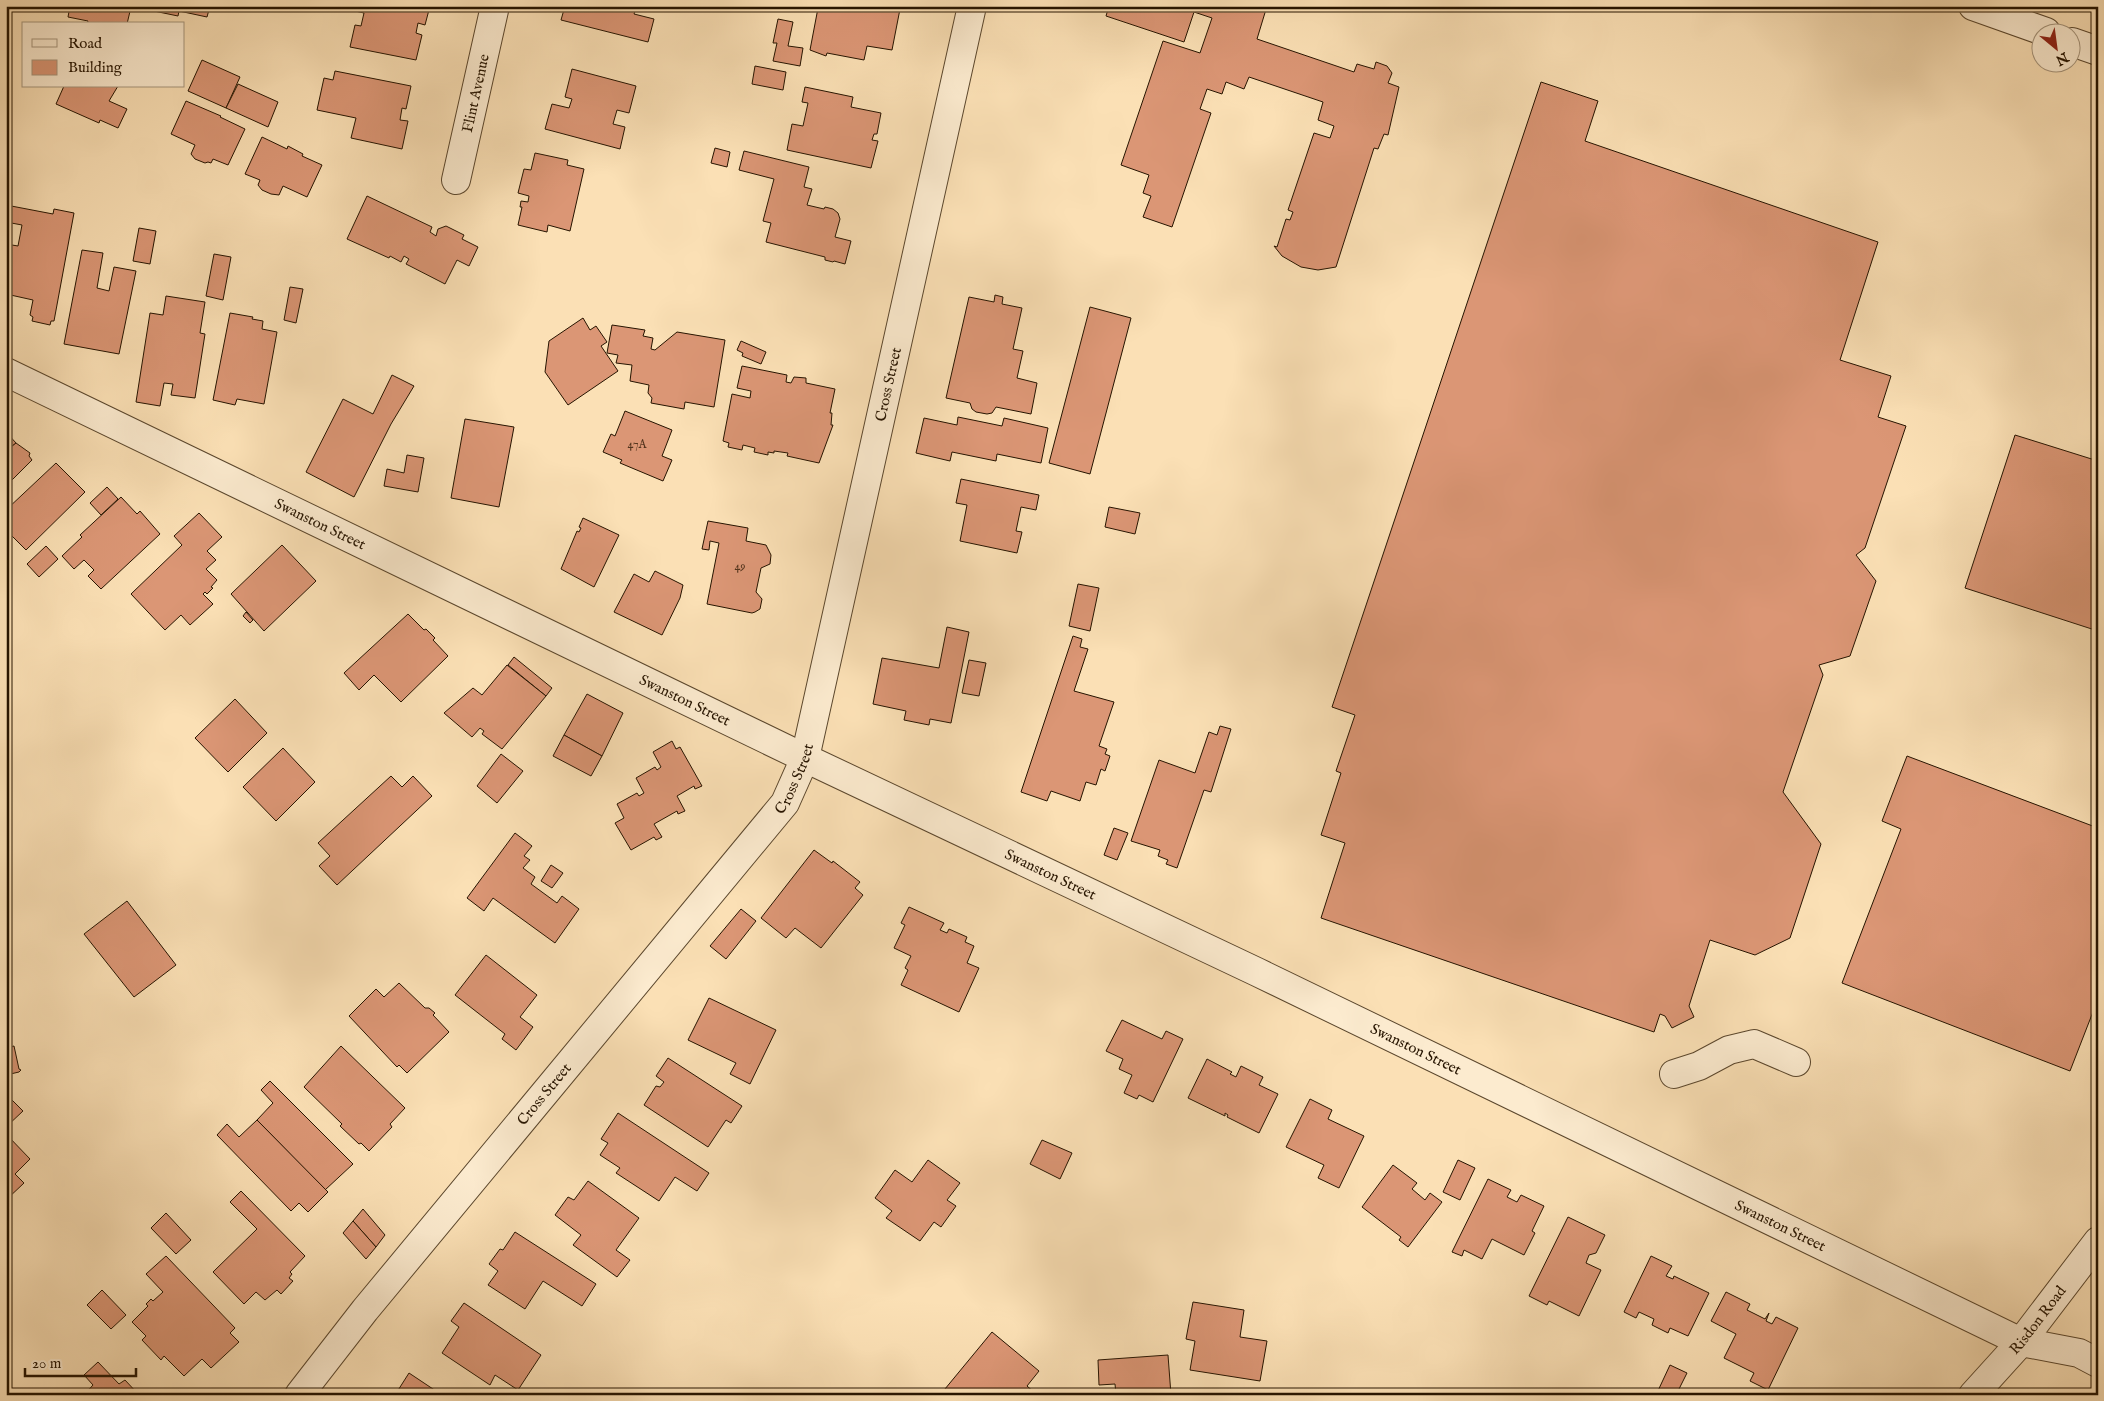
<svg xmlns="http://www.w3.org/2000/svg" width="2104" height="1401" viewBox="0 0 2104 1401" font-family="'IM FELL English',serif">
<rect width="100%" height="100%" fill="#fbe0b5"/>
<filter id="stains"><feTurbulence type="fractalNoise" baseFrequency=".004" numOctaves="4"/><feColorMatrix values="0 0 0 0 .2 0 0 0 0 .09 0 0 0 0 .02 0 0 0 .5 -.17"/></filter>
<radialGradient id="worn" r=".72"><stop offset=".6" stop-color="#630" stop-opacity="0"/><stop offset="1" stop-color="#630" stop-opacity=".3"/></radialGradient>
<g fill="#db9675" stroke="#261400">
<polygon points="70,6 130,6 131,7 127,24 87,24 88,21 68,17"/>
<polygon points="149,6 210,6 207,17 179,11 178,16 149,10"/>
<polygon points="333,6 430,6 425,25 418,23 416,33 422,35 416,60 350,47 355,25 361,26 364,13"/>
<polygon points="565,6 637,6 634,14 654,19 648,42 561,20"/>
<polygon points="816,6 885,6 900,9 892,50 867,46 864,60 827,53 826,56 810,50 818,8"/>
<polygon points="1109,6 1267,6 1257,39 1354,72 1357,64 1374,69 1376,62 1387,66 1392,73 1388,83 1399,87 1388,135 1384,134 1378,149 1374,148 1336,267 1318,270 1301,267 1282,256 1274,246 1277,247 1286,219 1290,220 1293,212 1288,210 1314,133 1330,138 1334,126 1318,120 1323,102 1249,77 1244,89 1226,82 1222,94 1207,89 1200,109 1211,113 1172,227 1143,217 1151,196 1143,193 1149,175 1121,165 1163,41 1200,53 1212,18 1194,12 1184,42 1106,16"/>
<polygon points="2078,6 2098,6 2098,13"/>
<polygon points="778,19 793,22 788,46 803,48 800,66 773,61 777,43 773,43"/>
<polygon points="202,60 240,77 226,108 188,91"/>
<polygon points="755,66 786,72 783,90 752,84"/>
<polygon points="572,69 636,86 629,113 617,110 613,124 625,127 620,149 545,129 552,104 569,108 572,99 565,97"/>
<polygon points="335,71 411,86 406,109 402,108 400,120 408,121 402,149 351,138 356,118 317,110 324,78 333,80"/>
<polygon points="1541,82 1598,101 1585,141 1878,242 1840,360 1891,376 1878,417 1906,426 1865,548 1856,555 1876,581 1850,656 1819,665 1823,675 1783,792 1821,844 1790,938 1755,955 1710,940 1689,1006 1694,1017 1672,1028 1665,1016 1660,1014 1654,1032 1321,918 1345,843 1321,835 1341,773 1336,771 1355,715 1332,707"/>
<polygon points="238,84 278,102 268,127 226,108"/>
<polygon points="64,86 118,86 109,101 127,109 118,128 100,120 99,123 56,104"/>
<polygon points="805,87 853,97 851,107 881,113 877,134 874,134 872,140 878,141 871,168 787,150 792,124 803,126 808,103 802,102"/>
<polygon points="186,101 221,116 220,117 245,129 228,165 213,159 211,163 208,162 205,163 195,159 191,154 195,145 171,134"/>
<polygon points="262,137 287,149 288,146 303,154 302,156 322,165 307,197 283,186 279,195 271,194 262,190 258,185 260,180 245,174"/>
<polygon points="715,148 730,152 727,167 711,163"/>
<polygon points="744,151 809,167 804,187 812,189 807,205 824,209 825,207 833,209 838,213 840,219 835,237 851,241 845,264 834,261 833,262 825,260 825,257 766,242 771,223 763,221 774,179 739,170"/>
<polygon points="535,153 568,160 567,165 584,169 570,231 548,225 547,232 518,225 522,207 520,207 521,201 528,202 529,196 518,193 524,169 531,170"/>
<polygon points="367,196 432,227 430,232 436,236 438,229 446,226 464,235 462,239 478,247 469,266 457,260 445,284 406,264 409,259 404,256 401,262 390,256 389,258 347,239"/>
<polygon points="6,205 53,214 54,209 74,213 54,321 51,321 50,325 32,321 33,317 30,315 33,300 6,294 6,244 18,246 22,225 6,222"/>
<polygon points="139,228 156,231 150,264 133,261"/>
<polygon points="82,250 103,253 97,288 109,291 114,267 136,271 119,354 64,344"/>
<polygon points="214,254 231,257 223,300 206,296"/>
<polygon points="290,287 303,289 296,323 284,320"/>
<polygon points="995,295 1003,297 1002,304 1022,308 1013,349 1023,351 1017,378 1037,383 1031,414 996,407 992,413 987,414 976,412 972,409 970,403 946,398 969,297 994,302"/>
<polygon points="166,296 205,302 200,333 205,334 195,398 171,395 173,384 164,383 160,406 136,402 150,313 163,315"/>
<polygon points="1090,307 1131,318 1090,474 1049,463"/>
<polygon points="230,313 253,317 252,319 263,321 262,329 277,332 264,404 237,399 235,405 213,400"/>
<polygon points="583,318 590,330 596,326 607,342 601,346 618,371 568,405 545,372 549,341"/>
<polygon points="612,325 645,330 643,336 653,338 651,349 655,350 677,332 725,340 714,407 685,402 684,409 651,403 652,398 648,393 649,385 630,381 632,365 616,363 618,355 607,353"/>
<polygon points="741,341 766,352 761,364 742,356 743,353 737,350"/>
<polygon points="742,366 787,375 786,382 791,383 794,377 806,378 806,383 835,389 830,413 832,413 831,425 833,425 819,463 787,456 788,453 774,451 774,453 768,452 768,455 754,452 755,448 743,445 742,450 728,447 729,443 723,441 732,394 750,398 751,391 737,388"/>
<polygon points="392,375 414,386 391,424 354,497 306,472 343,399 373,414"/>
<polygon points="625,411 672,430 662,456 672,460 663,481 620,463 622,460 603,452 611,434 615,436"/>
<polygon points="958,417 1002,426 1004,418 1048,428 1041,463 997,454 996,461 952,452 950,461 916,453 924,418 957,425"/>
<polygon points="465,419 514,427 499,507 451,498"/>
<polygon points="6,432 16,443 6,451"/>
<polygon points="2015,435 2098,461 2098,631 1965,588"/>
<polygon points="16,443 30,453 29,456 32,460 10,482 10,486 6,490 6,451"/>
<polygon points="407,455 424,458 418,492 384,486 387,469 404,473"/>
<polygon points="56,463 85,492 26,550 12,536 6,541 6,510"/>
<polygon points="961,479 1039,495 1036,510 1021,507 1016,531 1022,532 1017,553 960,541 967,505 956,503"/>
<polygon points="107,487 118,499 101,515 90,503"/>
<polygon points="121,497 137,514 140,511 160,534 101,589 88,576 94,570 84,560 74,569 62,556 82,537 80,535"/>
<polygon points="1109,507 1140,513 1135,534 1105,527"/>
<polygon points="199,513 222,537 207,551 216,560 206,569 217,580 211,587 213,588 207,594 205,592 203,594 213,604 190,625 181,615 165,630 131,594 182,545 174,536"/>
<polygon points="583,518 619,535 594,587 561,569 577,531 579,532 581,528 579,527"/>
<polygon points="708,521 748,528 746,541 766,545 771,555 770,564 761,568 756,592 762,599 760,609 755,612 752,613 707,604 719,543 710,541 709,550 702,549"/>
<polygon points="282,545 316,581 264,631 231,594"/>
<polygon points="46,546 58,559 39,577 27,564"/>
<polygon points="655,571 683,585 680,598 662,635 614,612 634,574 649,582"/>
<polygon points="1078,584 1099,588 1090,631 1069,626"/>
<polygon points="246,612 253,620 250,623 243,616"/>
<polygon points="408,614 424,630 426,629 435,638 433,640 448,656 401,702 374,675 359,690 344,673"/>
<polygon points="947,627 969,632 951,723 930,719 929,725 904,720 906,711 873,704 882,658 939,668"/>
<polygon points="1073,636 1082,639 1080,647 1088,649 1074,691 1114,702 1099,746 1107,749 1105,754 1110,756 1105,771 1101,769 1096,785 1086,782 1080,801 1051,791 1047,801 1021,792"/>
<polygon points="514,657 552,688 546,696 508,665"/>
<polygon points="969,660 986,663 979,696 962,693"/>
<polygon points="507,665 546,696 502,749 482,734 484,731 480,728 472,737 444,713 473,688 482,695"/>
<polygon points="587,694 623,713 602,756 564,735"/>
<polygon points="235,699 267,733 228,772 195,738"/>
<polygon points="1220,726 1231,729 1211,792 1204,790 1177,868 1166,864 1168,860 1158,856 1160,850 1131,841 1159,760 1195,773 1209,732 1217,735"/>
<polygon points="564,735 602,756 591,776 553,756"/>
<polygon points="672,741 676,749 680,747 702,786 695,789 694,786 677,796 685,811 678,814 677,811 654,824 662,837 656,840 654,837 631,850 615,823 624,818 617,804 637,793 639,796 644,793 636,778 655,767 657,770 661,767 653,752"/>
<polygon points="283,748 315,782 276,821 243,787"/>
<polygon points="501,754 523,771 497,803 477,786"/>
<polygon points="1907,756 2098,828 2098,999 2070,1071 1842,983 1901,829 1882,821"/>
<polygon points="391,776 402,787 413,776 432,796 337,885 319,866 330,856 318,843"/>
<polygon points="1114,828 1128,833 1117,860 1104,855"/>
<polygon points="515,833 532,846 524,856 530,860 523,868 535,877 531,884 557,903 562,896 579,909 555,943 493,898 484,911 467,898"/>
<polygon points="814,850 832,863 833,861 860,882 855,888 863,895 821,948 795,928 786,938 761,918"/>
<polygon points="551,865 563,873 552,888 541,881"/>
<polygon points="127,901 176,965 134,997 84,934"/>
<polygon points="909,907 944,923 940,930 947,933 949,929 967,937 965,942 974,946 967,963 979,968 959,1012 901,985 908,970 905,968 911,956 894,948 905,925 901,923"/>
<polygon points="741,909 756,921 726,959 710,946"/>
<polygon points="486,955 537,995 520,1017 533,1027 516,1050 502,1039 505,1034 455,995"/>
<polygon points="399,983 425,1008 429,1008 435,1013 433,1015 449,1032 407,1073 399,1065 397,1067 349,1016 376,989 384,997"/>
<polygon points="709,998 776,1030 750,1084 730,1074 736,1063 688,1040"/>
<polygon points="1122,1020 1162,1039 1166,1031 1183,1039 1153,1102 1139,1095 1137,1099 1124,1093 1132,1075 1119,1069 1123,1059 1106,1051"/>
<polygon points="14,1046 19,1069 21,1070 19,1072 6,1075 6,1048"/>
<polygon points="341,1046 405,1108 390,1124 392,1127 369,1151 361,1143 359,1144 340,1126 342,1124 304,1087"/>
<polygon points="668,1058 742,1106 731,1123 726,1120 708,1147 644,1105 656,1086 660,1087 664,1082 656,1076"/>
<polygon points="1207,1059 1232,1072 1230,1074 1236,1077 1241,1066 1263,1077 1259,1085 1278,1094 1259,1133 1227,1117 1228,1115 1225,1113 1225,1116 1188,1098"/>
<polygon points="270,1081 353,1164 325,1190 257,1120 273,1103 261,1090"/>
<polygon points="6,1094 23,1111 6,1127"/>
<polygon points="1310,1099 1332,1110 1328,1119 1364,1136 1339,1188 1318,1178 1324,1165 1286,1147"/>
<polygon points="618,1113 709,1173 697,1191 675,1177 659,1201 616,1173 620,1168 600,1155 608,1143 601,1139"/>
<polygon points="257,1120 328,1192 308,1212 299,1203 291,1211 217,1135 227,1124 239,1137"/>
<polygon points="6,1134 30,1159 15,1174 24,1183 6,1200 6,1143 10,1140"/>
<polygon points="1042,1140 1072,1153 1060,1179 1030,1164"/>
<polygon points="928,1160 960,1183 947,1200 956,1206 941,1227 934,1222 920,1241 886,1218 892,1211 875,1198 895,1170 912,1182"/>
<polygon points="1458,1160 1475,1168 1460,1200 1443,1192"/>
<polygon points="1393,1165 1417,1183 1412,1189 1425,1200 1430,1193 1442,1202 1408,1247 1399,1240 1401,1237 1362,1207"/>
<polygon points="1488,1179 1511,1190 1507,1197 1517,1202 1521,1195 1544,1206 1532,1231 1535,1233 1524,1255 1492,1239 1482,1259 1464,1250 1462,1256 1452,1252"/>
<polygon points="588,1181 639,1218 616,1250 630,1260 617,1277 573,1245 581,1235 555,1215 568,1197 574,1200"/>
<polygon points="241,1191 305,1256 290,1272 292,1274 289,1278 293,1281 281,1294 277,1290 265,1300 256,1292 244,1304 213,1272 257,1229 230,1202"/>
<polygon points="363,1209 385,1235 376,1247 353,1221"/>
<polygon points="166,1213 191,1240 176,1254 151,1228"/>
<polygon points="1568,1217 1605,1235 1596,1253 1589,1255 1586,1263 1601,1270 1579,1316 1549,1301 1547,1305 1529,1296"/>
<polygon points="353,1221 376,1247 366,1259 343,1233"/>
<polygon points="515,1232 596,1284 582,1306 543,1281 525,1309 488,1285 498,1271 489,1264 500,1249 503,1250"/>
<polygon points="166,1256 235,1328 230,1333 239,1342 211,1368 202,1359 184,1376 164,1356 161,1360 142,1340 146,1336 132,1322 148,1306 146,1304 151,1299 153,1301 163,1292 146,1274"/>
<polygon points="1651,1256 1672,1266 1666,1276 1673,1279 1674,1276 1709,1293 1688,1336 1670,1328 1668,1333 1652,1325 1654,1319 1639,1312 1636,1318 1624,1312"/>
<polygon points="102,1290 126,1315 111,1329 87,1305"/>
<polygon points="1726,1292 1750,1304 1747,1310 1765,1319 1769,1313 1766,1321 1772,1324 1776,1317 1798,1328 1768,1390 1750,1381 1754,1373 1724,1358 1736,1334 1711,1321"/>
<polygon points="1193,1302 1244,1310 1240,1337 1267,1341 1260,1381 1190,1370 1195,1341 1186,1339"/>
<polygon points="464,1303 541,1355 518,1390 495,1375 490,1385 442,1353 459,1327 451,1321"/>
<polygon points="6,1311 11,1315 6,1322"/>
<polygon points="992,1332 1039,1371 1027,1386 1035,1393 1034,1395 940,1395"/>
<polygon points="1168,1355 1171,1395 1116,1395 1115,1384 1099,1385 1098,1360"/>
<polygon points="98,1362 119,1384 125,1380 139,1395 84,1395 93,1385 84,1375"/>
<polygon points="1670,1365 1687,1373 1676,1395 1656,1395"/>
<polygon points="409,1373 442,1395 395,1395"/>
</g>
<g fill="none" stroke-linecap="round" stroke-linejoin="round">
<g stroke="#5b472d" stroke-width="30">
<g id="minor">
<polyline points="1973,6 2046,32"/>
<polyline points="2072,42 2098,51"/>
<path id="s1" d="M456 180 495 6"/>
<path id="s2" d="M6 372 805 758 1257 972 2021 1342 2079 1353 2098 1363"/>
<polyline points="1674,1074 1699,1066 1729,1050 1754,1044 1796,1062"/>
<path id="s3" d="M299 1395 365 1310 785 803 805 758 972 6"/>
<path id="s4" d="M1973 1395 2021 1342 2098 1241"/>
</g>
</g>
<use href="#minor" stroke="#fcebcf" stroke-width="28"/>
</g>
<g text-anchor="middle" stroke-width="4.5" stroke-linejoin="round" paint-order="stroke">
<g font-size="12" fill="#53341d">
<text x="637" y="448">47A</text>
<text x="740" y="570">49</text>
</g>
<g font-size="15" fill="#261400" stroke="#fcebcf">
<text dy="5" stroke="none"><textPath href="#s1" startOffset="89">Flint Avenue</textPath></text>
<text dy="5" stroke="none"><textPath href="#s3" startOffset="1198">Cross Street</textPath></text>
<text dy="5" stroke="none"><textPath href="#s2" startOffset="349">Swanston Street</textPath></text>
<text dy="5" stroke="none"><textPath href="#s2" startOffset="754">Swanston Street</textPath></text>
<text dy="5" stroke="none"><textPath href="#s3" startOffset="792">Cross Street</textPath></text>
<text dy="5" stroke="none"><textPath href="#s2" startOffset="1159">Swanston Street</textPath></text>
<text dy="5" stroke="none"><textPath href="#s2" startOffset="1564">Swanston Street</textPath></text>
<text dy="5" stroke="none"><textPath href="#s3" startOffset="388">Cross Street</textPath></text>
<text dy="5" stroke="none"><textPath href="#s2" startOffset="1969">Swanston Street</textPath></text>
<text dy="5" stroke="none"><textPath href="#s4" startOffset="99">Risdon Road</textPath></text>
</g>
</g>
<rect width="2104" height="1401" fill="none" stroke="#fbe0b5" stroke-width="25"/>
<rect x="8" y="8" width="2089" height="1386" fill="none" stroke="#261400" stroke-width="2.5"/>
<rect x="12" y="12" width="2079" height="1376" fill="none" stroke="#261400"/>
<rect x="22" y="22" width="162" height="65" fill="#fcebcf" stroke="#a6957c"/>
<rect x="32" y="39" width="25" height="8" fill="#fcebcf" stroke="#a6957c"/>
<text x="68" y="48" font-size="15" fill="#261400">Road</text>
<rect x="32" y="60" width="25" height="15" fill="#db9675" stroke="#a6957c"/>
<text x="68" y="72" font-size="15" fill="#261400">Building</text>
<g transform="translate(2056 48) rotate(151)"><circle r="24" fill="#fcebcf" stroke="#a6957c"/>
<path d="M0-4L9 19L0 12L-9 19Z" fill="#8f2418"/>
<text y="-8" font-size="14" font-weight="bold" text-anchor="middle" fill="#261400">N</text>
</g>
<path d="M25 1368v8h111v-8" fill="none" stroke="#261400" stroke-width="2.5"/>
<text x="32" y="1368" font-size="15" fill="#261400" stroke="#fcebcf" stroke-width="4" paint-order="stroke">20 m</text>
<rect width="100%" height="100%" filter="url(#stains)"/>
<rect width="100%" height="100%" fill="url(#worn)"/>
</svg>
